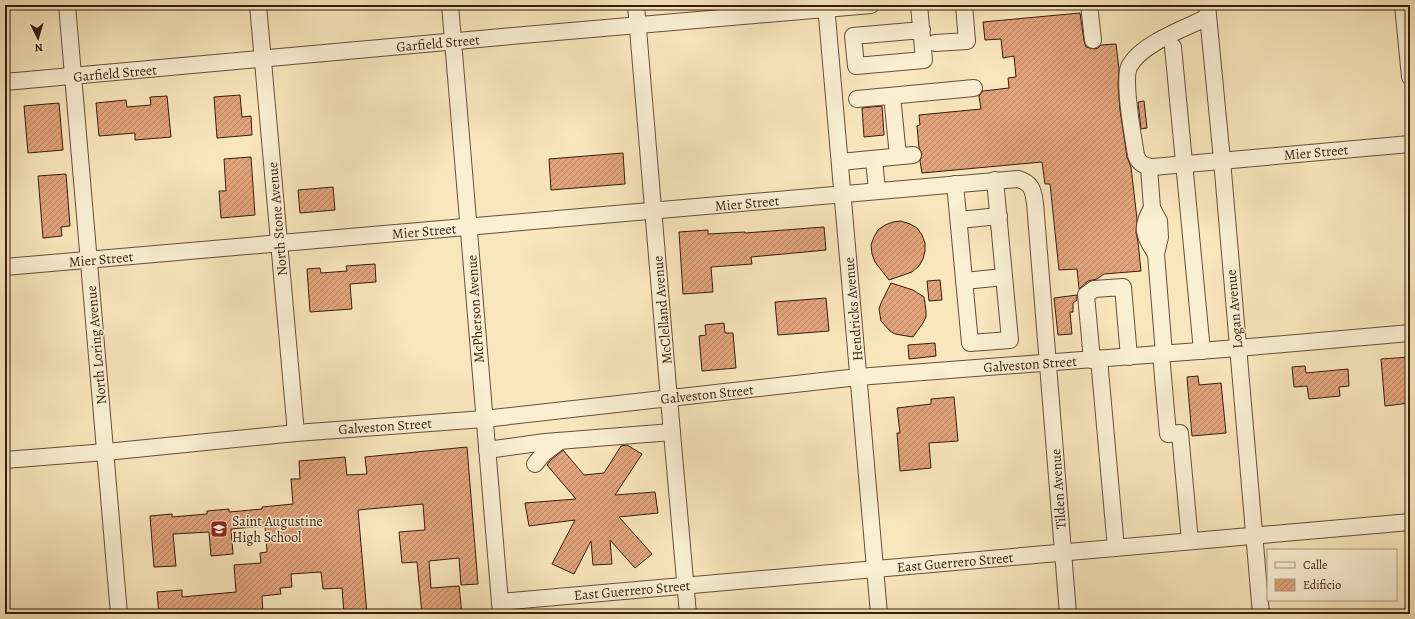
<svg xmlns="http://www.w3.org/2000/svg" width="1415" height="619" viewBox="0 0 1415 619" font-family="Alegreya,serif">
<defs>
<pattern id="building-hatch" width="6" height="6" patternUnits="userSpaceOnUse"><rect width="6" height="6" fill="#e1a37c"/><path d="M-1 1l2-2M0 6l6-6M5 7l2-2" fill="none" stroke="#b78464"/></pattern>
</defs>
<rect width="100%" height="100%" fill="#f8e6bc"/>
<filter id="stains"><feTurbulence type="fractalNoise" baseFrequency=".005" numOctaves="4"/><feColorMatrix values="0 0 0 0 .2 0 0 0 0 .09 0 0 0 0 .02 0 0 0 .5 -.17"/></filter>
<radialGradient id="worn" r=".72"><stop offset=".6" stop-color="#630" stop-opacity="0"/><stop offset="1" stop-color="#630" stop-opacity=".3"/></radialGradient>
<g fill="url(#building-hatch)" stroke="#371c0e">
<polygon points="1080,13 1084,41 1086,47 1094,49 1098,48 1101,45 1116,44 1119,69 1118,85 1120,110 1127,157 1131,167 1137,219 1136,232 1138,242 1141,271 1104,274 1097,279 1088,281 1079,289 1077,269 1059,270 1050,184 1045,184 1042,162 922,173 920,161 922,154 919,148 917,126 920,125 919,115 981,109 979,96 983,91 1009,88 1008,78 1016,77 1014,56 1003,58 1001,39 985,40 983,22"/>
<polygon points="240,95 242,117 251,116 252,135 217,138 214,97"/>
<polygon points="167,96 171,137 135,140 135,133 99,136 96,103 126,100 127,107 151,105 150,97"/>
<polygon points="1144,101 1147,128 1141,129 1138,102"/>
<polygon points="59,103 63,150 28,153 24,106"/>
<polygon points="882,106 884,135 864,137 862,108"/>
<polygon points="623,153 625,184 551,190 549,159"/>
<polygon points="251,157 255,215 221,218 219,191 226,191 224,159"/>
<polygon points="66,174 70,226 61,227 62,236 43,238 38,176"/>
<polygon points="333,187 335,210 300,213 298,190"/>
<polygon points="901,221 910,224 917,228 922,235 925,243 925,251 923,259 919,266 912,272 889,280 875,262 872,254 871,245 874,237 878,230 885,225 893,222"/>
<polygon points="824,227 826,250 751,257 752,264 711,267 713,292 683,294 679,232 708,230 708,234 745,232 745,233"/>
<polygon points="375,264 376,282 350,284 352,309 310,312 307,269 320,268 321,273 347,271 346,266"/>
<polygon points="940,280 942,300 929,301 927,281"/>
<polygon points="891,283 913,290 924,297 926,311 926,317 923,323 913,337 895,334 890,331 881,321 879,309 881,303"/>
<polygon points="1077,295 1077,300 1073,303 1073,312 1070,312 1072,334 1058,335 1054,298"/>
<polygon points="826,298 829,331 778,335 775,302"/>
<polygon points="724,323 725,333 733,333 736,368 702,371 699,336 706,335 705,325"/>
<polygon points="935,343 936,356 909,359 908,345"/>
<polygon points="1410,357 1410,403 1385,406 1381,359"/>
<polygon points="1305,366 1306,373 1348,369 1349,386 1339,387 1340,396 1309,399 1307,386 1294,387 1292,367"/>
<polygon points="1198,376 1199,385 1221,383 1226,433 1192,436 1187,377"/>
<polygon points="954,397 958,441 929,443 931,468 900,471 897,433 900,433 897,408 931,404 931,399"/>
<polygon points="627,445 642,454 615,495 655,492 658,513 619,517 652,554 635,568 610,540 612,564 593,565 591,541 574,574 552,564 575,520 529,526 525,503 576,499 547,465 551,460 563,450 584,475 604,473 621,446"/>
<polygon points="467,447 478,584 461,585 459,558 429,561 431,588 459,586 462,614 422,614 417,562 402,563 399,532 425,530 423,504 358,510 367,614 344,614 342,588 323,589 321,572 291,574 292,587 280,588 281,594 262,596 263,614 159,614 157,592 182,590 182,597 236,592 234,565 261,563 260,553 267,552 265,526 231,529 233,554 211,556 209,532 173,534 176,566 154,567 150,516 172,514 172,517 207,514 207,511 229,509 229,512 262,509 262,507 293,504 291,479 300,479 299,461 345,457 347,475 367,474 365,457"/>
</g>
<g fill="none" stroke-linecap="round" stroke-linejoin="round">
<g stroke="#674e3a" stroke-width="18">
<g id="minor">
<polyline points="67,5 119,614"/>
<polyline points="258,5 296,433"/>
<polyline points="450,5 501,614"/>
<polyline points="636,5 669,399 688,614"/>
<polyline points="826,5 879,614"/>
<polyline points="919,5 924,60 856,66 853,36 922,30"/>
<polyline points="1089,5 1093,40"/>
<polyline points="1207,5 1222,160 1261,614"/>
<polyline points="1403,5 1410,77"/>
<path d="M1208 17C1186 28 1140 44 1129 67 1123 81 1133 137 1136 155 1139 164 1144 166 1153 167L1410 144"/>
<polyline points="935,43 967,41 964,5"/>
<polyline points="1173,47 1202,351"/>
<path d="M5 82C294 57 582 28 871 5"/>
<polyline points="892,96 898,156"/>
<polyline points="857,99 974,88"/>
<polyline points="874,159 877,191"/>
<polyline points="840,162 913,155"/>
<polyline points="1149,167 1152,208 1159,221 1160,237 1156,254 1164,354"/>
<polyline points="955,184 970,343 1010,340 995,180"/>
<path d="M1152 208C1140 228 1144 235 1156 254"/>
<polyline points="959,220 999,216"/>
<path d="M5 267 1018 179C1032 183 1033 190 1035 203L1068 614"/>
<polyline points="964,281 1004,277"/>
<polyline points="1161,354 1168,434 1180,433 1190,541"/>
<polyline points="1099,359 1116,548"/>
<polyline points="1092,360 1086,295 1094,289 1123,287 1129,357"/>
<polyline points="487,450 545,442 672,432"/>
<polyline points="5,460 106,452 296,433 484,419 858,377 1238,348 1410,333"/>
<polyline points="535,464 544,453 560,441"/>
<polyline points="500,602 1410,522"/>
</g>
</g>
<use href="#minor" stroke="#faefd3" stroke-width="16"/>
</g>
<defs>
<g id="school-square" transform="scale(0.9)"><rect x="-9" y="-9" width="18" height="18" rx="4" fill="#8f2418" stroke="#faefd3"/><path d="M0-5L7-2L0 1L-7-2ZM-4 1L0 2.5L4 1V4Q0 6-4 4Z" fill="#fff"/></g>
</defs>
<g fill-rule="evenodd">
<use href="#school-square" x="219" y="529"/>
</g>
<g text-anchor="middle" stroke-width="3" stroke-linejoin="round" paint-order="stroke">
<g font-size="14" fill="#371c0e" stroke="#faefd3">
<text transform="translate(438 43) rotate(-5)" y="5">Garfield Street</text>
<text transform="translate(115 73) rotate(-5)" y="5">Garfield Street</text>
<text transform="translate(1316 152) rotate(-5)" y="5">Mier Street</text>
<text transform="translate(747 203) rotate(-5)" y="5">Mier Street</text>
<text transform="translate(277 219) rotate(-95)" y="5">North Stone Avenue</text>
<text transform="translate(424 231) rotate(-5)" y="5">Mier Street</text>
<text transform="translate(101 259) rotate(-5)" y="5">Mier Street</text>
<text transform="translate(475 309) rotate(-94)" y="5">McPherson Avenue</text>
<text transform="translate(853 309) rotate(-95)" y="5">Hendricks Avenue</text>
<text transform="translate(1234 309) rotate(-95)" y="5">Logan Avenue</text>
<text transform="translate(662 310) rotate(-95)" y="5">McClelland Avenue</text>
<text transform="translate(96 345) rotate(-95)" y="5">North Loring Avenue</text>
<text transform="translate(1030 364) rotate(-4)" y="5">Galveston Street</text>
<text transform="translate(707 394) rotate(-6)" y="5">Galveston Street</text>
<text transform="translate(385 426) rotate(-4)" y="5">Galveston Street</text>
<text transform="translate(1058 489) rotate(-94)" y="5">Tilden Avenue</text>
<text transform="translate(955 562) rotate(-5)" y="5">East Guerrero Street</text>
<text transform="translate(632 590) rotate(-5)" y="5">East Guerrero Street</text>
</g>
<g font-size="14" fill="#371c0e" stroke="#faefd3" text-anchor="start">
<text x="232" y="526">Saint Augustine<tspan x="232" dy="16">High School</tspan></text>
</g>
</g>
<rect width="1415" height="619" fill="none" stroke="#f8e6bc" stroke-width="20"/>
<rect x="6" y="6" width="1403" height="607" fill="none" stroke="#371c0e" stroke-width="2"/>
<rect x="10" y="10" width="1395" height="599" fill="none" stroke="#371c0e"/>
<rect x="1267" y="549" width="130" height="52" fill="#faefd3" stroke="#ac9b84"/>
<rect x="1275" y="562" width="20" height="6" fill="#faefd3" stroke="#ac9b84"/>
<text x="1303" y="569" font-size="12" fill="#371c0e">Calle</text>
<rect x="1275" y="579" width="20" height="12" fill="url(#building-hatch)" stroke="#ac9b84"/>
<text x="1303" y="589" font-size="12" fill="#371c0e">Edificio</text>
<g transform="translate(38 38) rotate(175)" stroke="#faefd3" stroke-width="3" paint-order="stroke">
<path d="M0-3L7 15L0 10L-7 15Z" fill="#371c0e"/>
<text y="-6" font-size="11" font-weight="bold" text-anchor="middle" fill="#371c0e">N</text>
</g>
<rect width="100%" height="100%" filter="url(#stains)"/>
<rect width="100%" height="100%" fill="url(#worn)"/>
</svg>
